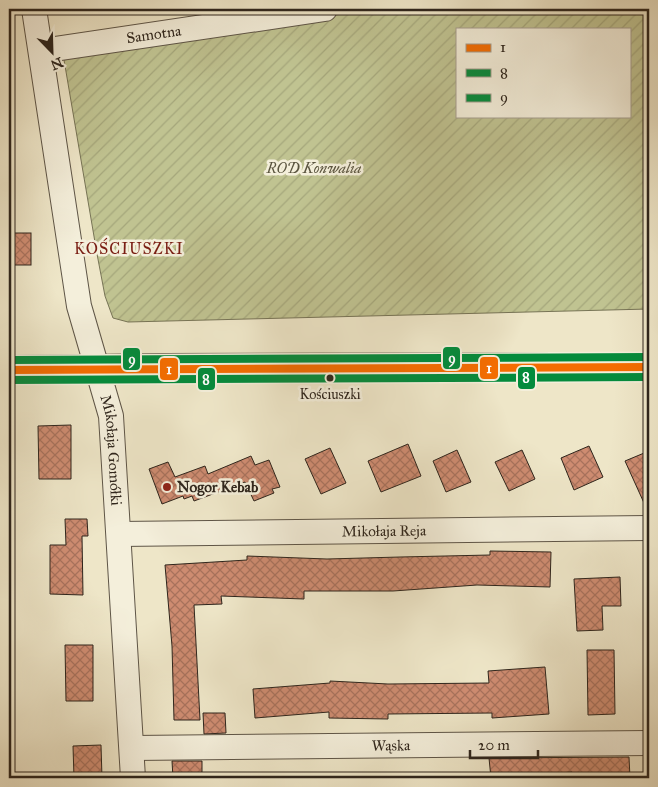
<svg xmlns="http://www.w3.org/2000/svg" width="658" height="787" viewBox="0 0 658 787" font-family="'IM FELL Great Primer',serif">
<defs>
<pattern id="garden-furrows" width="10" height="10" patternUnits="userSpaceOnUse" patternTransform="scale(1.25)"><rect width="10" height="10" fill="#c0c391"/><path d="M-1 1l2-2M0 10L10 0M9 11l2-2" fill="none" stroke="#a5a77c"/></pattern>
<pattern id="building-cross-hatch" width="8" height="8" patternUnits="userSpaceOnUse" patternTransform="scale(1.25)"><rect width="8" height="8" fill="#ce8c71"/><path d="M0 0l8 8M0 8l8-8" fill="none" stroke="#a8725c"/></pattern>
</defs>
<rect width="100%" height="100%" fill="#eee6c8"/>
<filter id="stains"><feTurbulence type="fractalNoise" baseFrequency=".004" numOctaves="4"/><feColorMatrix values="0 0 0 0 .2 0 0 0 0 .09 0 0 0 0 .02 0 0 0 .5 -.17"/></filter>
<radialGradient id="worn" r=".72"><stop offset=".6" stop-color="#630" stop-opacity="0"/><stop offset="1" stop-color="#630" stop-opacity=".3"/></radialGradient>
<path fill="url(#garden-furrows)" stroke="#777456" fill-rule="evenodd" d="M377 9H649V309L128 322 113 318 105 296 97 254 63 54ZM457 29H629V116H457Z"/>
<g fill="url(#building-cross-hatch)" stroke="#2e251c">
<rect x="9" y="233" width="22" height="32"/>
<polygon points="71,425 71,479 39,479 38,426"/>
<polygon points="408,444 421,476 381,492 368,461"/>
<polygon points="589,446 603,477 574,490 561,458"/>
<polygon points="330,448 346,483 321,494 305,459"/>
<polygon points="457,450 471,482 446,492 433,461"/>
<polygon points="522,450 535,479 509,491 495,462"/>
<polygon points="649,451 649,514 625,461"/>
<polygon points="251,456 255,465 269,460 280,487 272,489 274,493 254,501 245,482 194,501 192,496 184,499 183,496 162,504 149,469 168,462 175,477 205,466 208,474"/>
<polygon points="65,519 87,519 88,536 82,536 83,595 50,594 50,545 66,545"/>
<polygon points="490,551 551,552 550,587 477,585 393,591 304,591 304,599 221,596 222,604 194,605 200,720 174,720 172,646 165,565 247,560 247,556 327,559 400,557 490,555"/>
<polygon points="620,577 621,606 602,606 603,630 577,631 574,579"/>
<polygon points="65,645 93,645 93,701 66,701"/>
<polygon points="587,650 614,650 615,714 588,715"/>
<polygon points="545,667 549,714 492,718 492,713 388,714 388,719 329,718 329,712 255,718 253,689 330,683 330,681 388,684 489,683 488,671"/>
<polygon points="203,713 225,713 226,733 204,734"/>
<polygon points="101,745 102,778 74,778 73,746"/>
<polygon points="629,757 630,778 572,778 572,772 491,778 489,758"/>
<polygon points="172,761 202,761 202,778 173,778"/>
</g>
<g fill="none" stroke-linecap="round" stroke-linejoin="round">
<g stroke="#5e5547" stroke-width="26">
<g id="minor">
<path id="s1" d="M34 9 79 306 111 416 133 778"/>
<path id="s2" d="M41 51 325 9"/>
<path id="s3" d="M119 534 649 528"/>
<path id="s4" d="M133 748 649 743"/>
</g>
</g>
<g stroke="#5e5547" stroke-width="30">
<polyline id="tertiary" points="9,370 162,368 649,367"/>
</g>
<use href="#minor" stroke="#f4efdb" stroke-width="24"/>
<use href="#tertiary" stroke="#f4efdb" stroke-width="28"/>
<g stroke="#f4efdb" stroke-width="11">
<polyline id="bus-1" points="9,370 649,367"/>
</g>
<g stroke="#f4efdb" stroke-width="11">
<polyline id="bus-2" points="9,380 649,377"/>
</g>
<g stroke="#f4efdb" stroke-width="11">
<polyline id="bus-3" points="9,360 649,357"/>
</g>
<use href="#bus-1" stroke="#f46d01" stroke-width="8"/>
<use href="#bus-2" stroke="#048b3c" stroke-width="8"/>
<use href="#bus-3" stroke="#048b3c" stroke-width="8"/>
</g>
<circle fill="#2e251c" stroke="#f4efdb" stroke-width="2" cx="330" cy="378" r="4.5"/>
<circle fill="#8f2418" stroke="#f4efdb" stroke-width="2" cx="167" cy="487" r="5"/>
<g text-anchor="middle" stroke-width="5" stroke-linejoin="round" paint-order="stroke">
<g font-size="14" fill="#2e251c" stroke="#f4efdb">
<text x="330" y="399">Kościuszki</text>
</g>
<g font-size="15" fill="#2e251c" stroke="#f4efdb">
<text dy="5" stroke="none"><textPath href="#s2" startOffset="114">Samotna</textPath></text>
<text dy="5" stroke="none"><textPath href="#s1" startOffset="449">Mikołaja Gomółki</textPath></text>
<text dy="5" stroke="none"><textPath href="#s3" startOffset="265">Mikołaja Reja</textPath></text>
<text dy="5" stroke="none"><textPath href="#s4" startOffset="258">Wąska</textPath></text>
</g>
<g font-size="15" font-style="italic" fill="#5a543f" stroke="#f4efdb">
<text x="314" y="173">ROD Konwalia</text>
</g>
<g font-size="15" font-weight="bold" fill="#2e251c" stroke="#f4efdb" text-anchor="start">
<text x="177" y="492">Nogor Kebab</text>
</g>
<g font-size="16" letter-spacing="1" fill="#7a1f14" stroke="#f4efdb">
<text x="129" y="254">KOŚCIUSZKI</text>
</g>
</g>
<g stroke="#f4efdb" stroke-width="2">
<rect x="442" y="346" width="19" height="24" rx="5" fill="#048b3c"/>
<rect x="122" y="347" width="19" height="24" rx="5" fill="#048b3c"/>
<rect x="479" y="356" width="20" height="24" rx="5" fill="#f46d01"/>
<rect x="159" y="357" width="20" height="24" rx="5" fill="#f46d01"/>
<rect x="517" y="366" width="19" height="24" rx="5" fill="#048b3c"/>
<rect x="197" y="367" width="19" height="24" rx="5" fill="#048b3c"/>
</g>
<g font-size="14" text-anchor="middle" font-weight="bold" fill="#fff">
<text x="452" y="363">9</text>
<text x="132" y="364">9</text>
<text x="489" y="373">1</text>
<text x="169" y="374">1</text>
<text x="526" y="382">8</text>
<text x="206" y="384">8</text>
</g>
<rect width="658" height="787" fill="none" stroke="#eee6c8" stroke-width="30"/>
<rect x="10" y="10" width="638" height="767" fill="none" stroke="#2e251c" stroke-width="2.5"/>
<rect x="15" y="15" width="628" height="757" fill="none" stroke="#2e251c"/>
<rect x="456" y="28" width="175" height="90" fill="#f4efdb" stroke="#a59e8f"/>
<rect x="466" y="44" width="25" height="8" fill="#f46d01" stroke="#a59e8f"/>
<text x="500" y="52" font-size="15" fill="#2e251c">1</text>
<rect x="466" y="69" width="25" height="8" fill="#048b3c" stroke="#a59e8f"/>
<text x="500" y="78" font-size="15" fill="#2e251c">8</text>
<rect x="466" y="94" width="25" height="8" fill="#048b3c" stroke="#a59e8f"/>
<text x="500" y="102" font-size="15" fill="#2e251c">9</text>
<g transform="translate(52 52) rotate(157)" stroke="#f4efdb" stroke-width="4" paint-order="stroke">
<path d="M0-4L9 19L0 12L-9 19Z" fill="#2e251c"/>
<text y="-8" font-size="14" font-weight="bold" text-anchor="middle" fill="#2e251c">N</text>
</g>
<path d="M470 750v8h68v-8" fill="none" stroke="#2e251c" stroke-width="2.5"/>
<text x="478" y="750" font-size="15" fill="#2e251c" stroke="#f4efdb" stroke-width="4" paint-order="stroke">20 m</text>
<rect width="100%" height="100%" filter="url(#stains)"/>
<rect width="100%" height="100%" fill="url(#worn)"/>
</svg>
